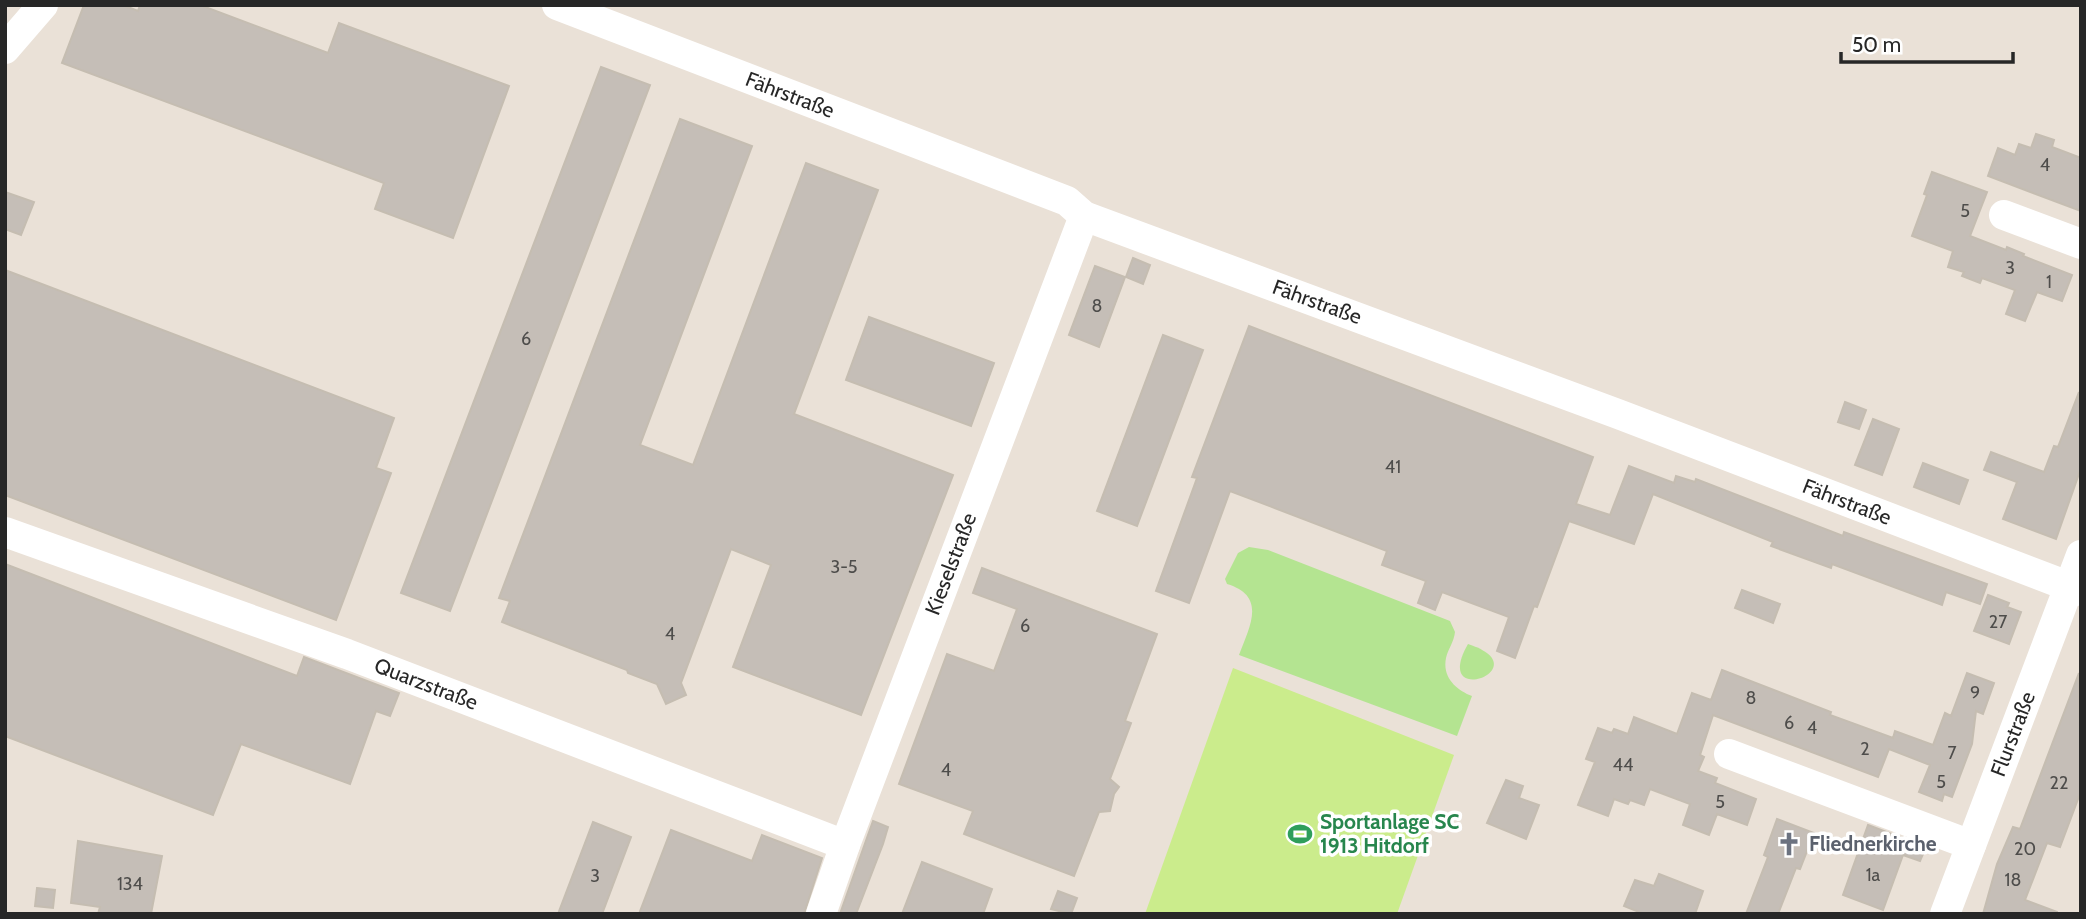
<svg xmlns="http://www.w3.org/2000/svg" width="2086" height="919" viewBox="0 0 2086 919" font-family="Cabin,sans-serif">
<rect width="100%" height="100%" fill="#eae1d7"/>
<g fill="#b4e491">
<path d="M1249 547 1268 550 1450 621 1455 632C1454 642 1448 649 1446 658 1442 678 1457 690 1472 696L1457 736 1239 655C1250 626 1267 596 1227 584L1225 579 1238 553Z"/>
<path d="M1468 644C1542 668 1430 710 1468 644Z"/>
</g>
<polygon fill="#cbec8c" points="1233,668 1454,755 1397,914 1145,914"/>
<g fill="#c5beb7" stroke="#c5bdb1" stroke-width="2">
<polygon points="84,5 123,5 138,11 140,5 200,5 328,53 339,23 509,86 453,238 375,209 384,183 62,63"/>
<polygon points="601,67 650,85 450,611 401,593"/>
<polygon points="680,119 752,146 640,445 693,465 806,163 878,190 794,414 953,475 861,715 733,667 771,565 731,549 681,683 686,695 666,704 657,684 628,673 627,670 502,622 510,601 499,598"/>
<polygon points="2036,134 2054,140 2052,147 2081,158 2081,211 1988,176 1998,148 2015,155 2019,144 2031,148"/>
<polygon points="1932,172 1987,192 1970,236 2006,250 2007,247 2024,254 2023,256 2072,275 2062,301 2037,292 2025,321 2006,314 2015,290 1982,278 1980,283 1962,276 1964,272 1948,267 1953,251 1912,236 1927,195 1924,194"/>
<polygon points="5,192 34,202 21,235 5,229"/>
<polygon points="1133,258 1150,265 1143,284 1126,277"/>
<polygon points="1095,266 1125,277 1099,347 1069,335"/>
<polygon points="5,270 394,418 376,468 391,473 336,620 5,495"/>
<polygon points="869,317 994,363 971,426 846,380"/>
<polygon points="1249,326 1593,457 1576,504 1610,515 1629,466 1674,483 1676,476 1695,482 1696,479 1843,536 1844,532 1987,584 1980,604 1946,592 1942,605 1832,564 1831,568 1771,546 1773,542 1653,494 1634,544 1569,521 1537,607 1534,606 1515,658 1497,651 1509,617 1442,592 1435,610 1418,603 1426,581 1382,565 1387,551 1230,491 1189,603 1156,591 1197,478 1192,477"/>
<polygon points="1163,335 1203,350 1137,526 1097,511"/>
<polygon points="2079,392 2081,468 2056,539 2003,519 2017,482 1984,470 1991,452 2044,472 2054,446 2058,447"/>
<polygon points="1845,402 1866,410 1859,429 1838,422"/>
<polygon points="1873,419 1899,429 1882,475 1855,465"/>
<polygon points="1923,463 1968,480 1959,504 1914,487"/>
<polygon points="5,564 297,676 304,657 399,693 390,716 376,711 350,784 241,744 213,815 5,736"/>
<polygon points="982,568 1157,634 1125,721 1131,723 1110,779 1119,787 1114,794 1110,811 1099,812 1074,876 964,834 973,811 899,784 947,654 994,671 1017,609 973,593"/>
<polygon points="1742,590 1780,604 1773,623 1735,608"/>
<polygon points="1988,595 2009,603 2007,607 2021,612 2009,644 1974,631"/>
<polygon points="1722,670 1831,712 1830,715 1893,738 1895,731 1933,745 1945,713 1951,716 1967,673 1994,683 1983,714 1976,711 1972,744 1952,797 1944,794 1942,801 1919,792 1930,765 1889,749 1878,777 1713,715 1700,755 1704,757 1698,771 1717,778 1715,783 1756,799 1747,825 1717,814 1709,835 1683,825 1690,804 1650,789 1644,805 1630,800 1628,804 1614,799 1608,816 1578,805 1595,762 1586,759 1598,728 1612,733 1614,729 1628,734 1634,717 1677,734 1692,693 1711,700"/>
<polygon points="2079,673 2081,791 2060,847 2047,843 2025,900 2057,912 2057,914 1983,914 1997,864 2013,827 2020,829"/>
<polygon points="1506,780 1523,786 1519,798 1539,805 1526,839 1487,823"/>
<polygon points="1777,819 1814,833 1800,869 1796,868 1778,914 1746,914 1768,857 1764,855"/>
<polygon points="873,821 888,827 883,844 856,914 840,914"/>
<polygon points="593,822 631,837 602,914 558,914"/>
<polygon points="1868,825 1926,847 1920,861 1903,855 1883,910 1843,895"/>
<polygon points="671,830 752,861 762,835 822,858 804,914 639,914"/>
<polygon points="78,841 162,856 151,914 98,914 100,907 71,903"/>
<polygon points="922,862 992,889 983,914 902,914"/>
<polygon points="1659,874 1703,891 1695,914 1644,914 1624,906 1635,880 1654,886"/>
<polygon points="37,888 55,890 53,908 35,906"/>
<polygon points="1058,891 1077,898 1071,914 1051,909"/>
</g>
<g fill="none" stroke-linecap="round" stroke-linejoin="round">
<g stroke="#fff" stroke-width="30">
<polyline points="557,5 1067,201 1084,216 1618,414 2081,591"/>
<polyline points="5,49 43,5"/>
<polyline points="2004,215 2081,244"/>
<polyline points="5,532 347,654 845,845"/>
<polyline points="1729,754 1971,845"/>
<polyline points="821,914 845,845 1084,216"/>
<polyline points="1945,914 2081,555"/>
</g>
</g>
<defs>
<g id="stadium-bare" transform="scale(1.89)"><path d="M0-5a6.5 5 0 1 0 0 10a6.5 5 0 1 0 0-10ZM-3.5-1.8h7v3.6h-7Z" fill="#2e9e5b" stroke="#fff" stroke-width="2.5" paint-order="stroke"/></g>
<g id="church-bare" transform="scale(1.89)"><path d="M-1.2-6h2.4v3.5h3.3v2.4h-3.3V6h-2.4V-.1h-3.3v-2.4h3.3Z" fill="#6b7280" stroke="#fff" stroke-width="2.5" paint-order="stroke"/></g>
</defs>
<g fill-rule="evenodd">
<use href="#stadium-bare" x="1300" y="834"/>
<use href="#church-bare" x="1789" y="844"/>
</g>
<g text-anchor="middle" stroke-width="7" stroke-linejoin="round" paint-order="stroke">
<g font-size="18" fill="#4e4d4b">
<text x="2045" y="171">4</text>
<text x="1965" y="217">5</text>
<text x="2010" y="274">3</text>
<text x="2049" y="288">1</text>
<text x="1097" y="312">8</text>
<text x="526" y="345">6</text>
<text x="1393" y="473">41</text>
<text x="844" y="573">3-5</text>
<text x="1998" y="628">27</text>
<text x="1025" y="632">6</text>
<text x="670" y="640">4</text>
<text x="1975" y="699">9</text>
<text x="1751" y="704">8</text>
<text x="1789" y="729">6</text>
<text x="1812" y="734">4</text>
<text x="1865" y="755">2</text>
<text x="1952" y="759">7</text>
<text x="1623" y="771">44</text>
<text x="946" y="776">4</text>
<text x="1941" y="788">5</text>
<text x="2059" y="789">22</text>
<text x="1720" y="808">5</text>
<text x="2025" y="855">20</text>
<text x="1873" y="881">1a</text>
<text x="595" y="882">3</text>
<text x="2013" y="886">18</text>
<text x="130" y="890">134</text>
</g>
<g font-size="21" fill="#272727" stroke="#fff">
<text transform="translate(790 95) rotate(21)" y="7">Fährstraße</text>
<text transform="translate(1317 302) rotate(20)" y="7">Fährstraße</text>
<text transform="translate(1847 502) rotate(21)" y="7">Fährstraße</text>
<text transform="translate(951 564) rotate(-69)" y="7">Kieselstraße</text>
<text transform="translate(426 684) rotate(21)" y="7">Quarzstraße</text>
<text transform="translate(2013 734) rotate(-69)" y="7">Flurstraße</text>
</g>
<g font-size="21" font-weight="bold" fill="#27864d" stroke="#fff" text-anchor="start">
<text x="1320" y="829">Sportanlage SC<tspan x="1320" dy="24">1913 Hitdorf</tspan></text>
</g>
<g font-size="21" font-weight="bold" fill="#5b616d" stroke="#fff" text-anchor="start">
<text x="1809" y="851">Fliednerkirche</text>
</g>
</g>
<rect width="2086" height="919" fill="none" stroke="#272727" stroke-width="14"/>
<path d="M1841 52v10h172v-10" fill="none" stroke="#272727" stroke-width="3.5"/>
<text x="1852" y="52" font-size="21" fill="#272727" stroke="#ffffff" stroke-width="5" paint-order="stroke">50 m</text>
</svg>
